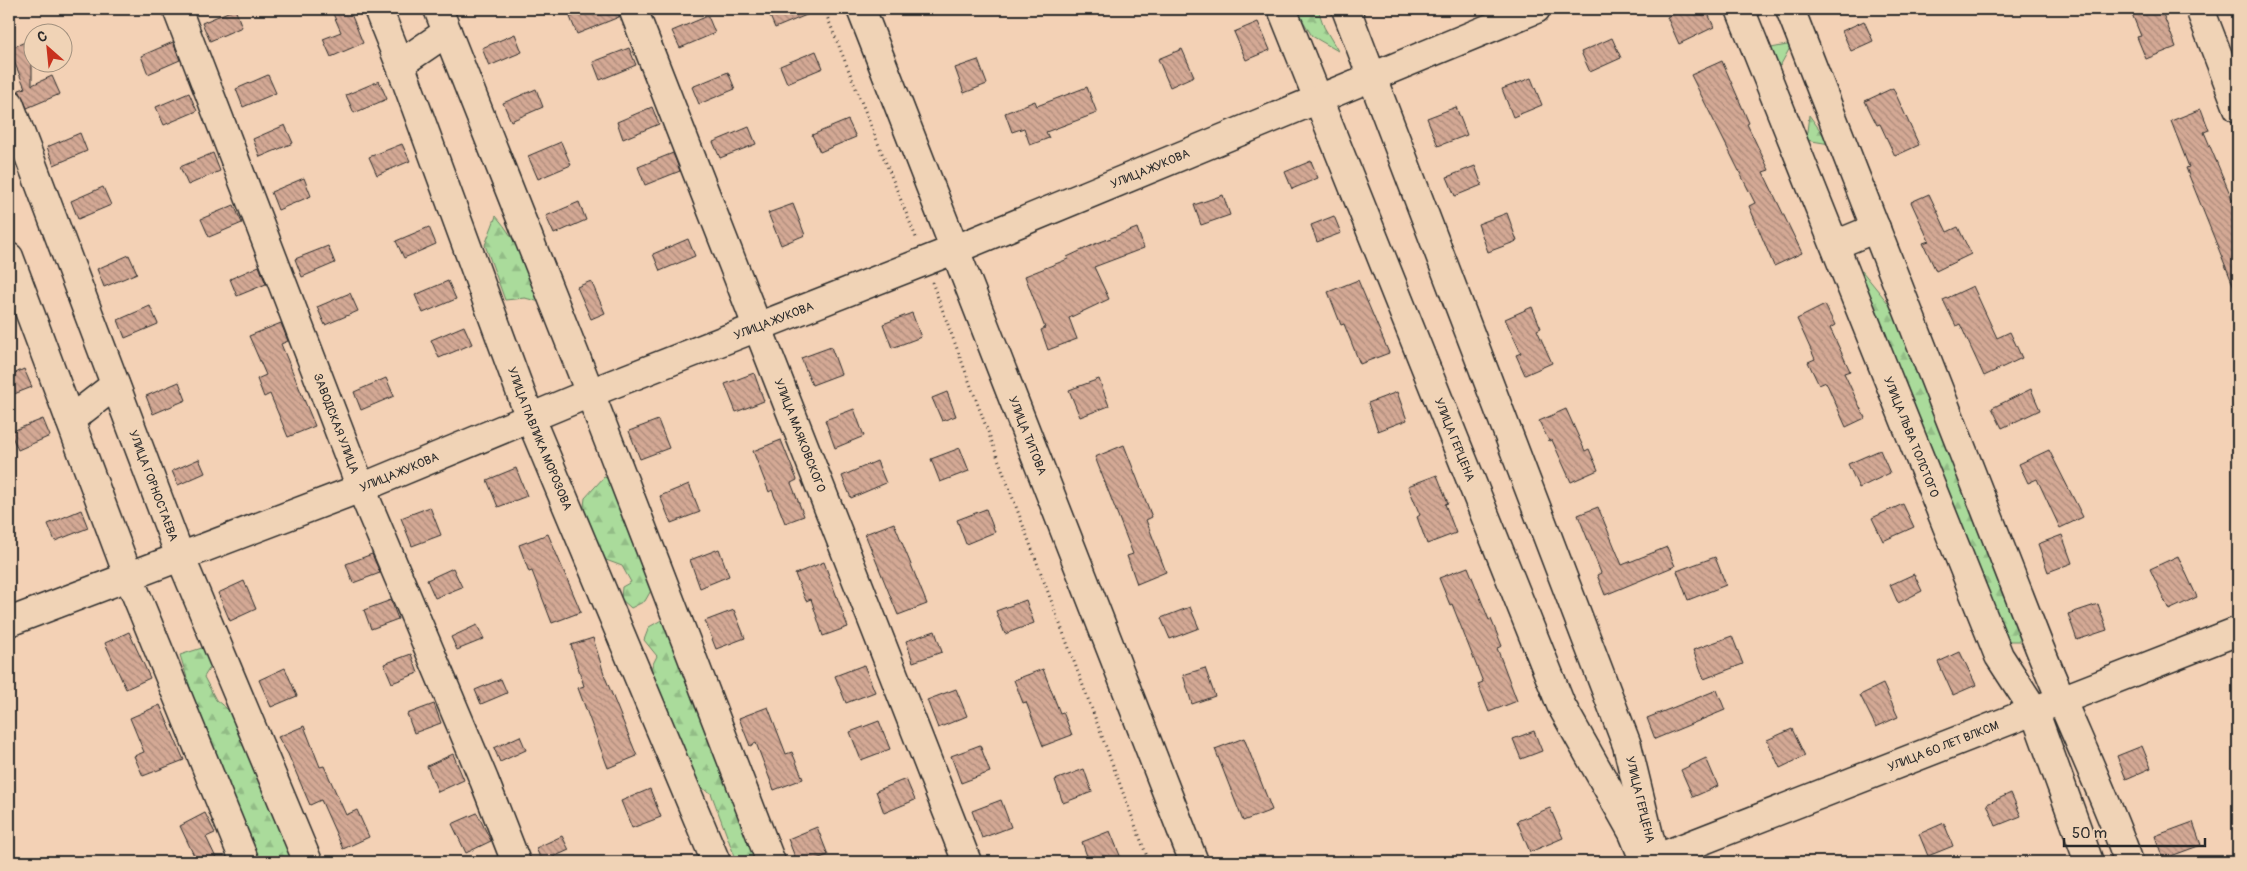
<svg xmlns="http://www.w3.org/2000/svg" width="2247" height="871" viewBox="0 0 2247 871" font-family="Pangolin,sans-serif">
<defs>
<pattern id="forest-firs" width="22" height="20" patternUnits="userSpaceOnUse" patternTransform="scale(1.25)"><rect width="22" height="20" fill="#aadb9b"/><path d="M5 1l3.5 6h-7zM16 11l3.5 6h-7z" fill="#92bc86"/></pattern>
<pattern id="building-back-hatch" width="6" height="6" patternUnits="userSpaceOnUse" patternTransform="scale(1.25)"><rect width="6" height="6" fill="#d4a995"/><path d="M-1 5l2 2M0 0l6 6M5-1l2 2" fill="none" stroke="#ac8a7a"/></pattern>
</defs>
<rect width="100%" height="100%" fill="#f3d1b5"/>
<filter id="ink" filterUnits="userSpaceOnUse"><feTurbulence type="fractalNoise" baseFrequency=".02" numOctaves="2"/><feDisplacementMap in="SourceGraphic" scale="10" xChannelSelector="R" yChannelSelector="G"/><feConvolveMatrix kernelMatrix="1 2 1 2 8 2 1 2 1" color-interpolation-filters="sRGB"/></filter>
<g filter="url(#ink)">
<g fill="url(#forest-firs)" stroke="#6a8363">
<polygon points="1296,9 1318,9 1324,27 1338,51 1312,36"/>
<polygon points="1792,44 1780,66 1766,49"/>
<polygon points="1809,115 1830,144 1806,140"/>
<path d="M496 216C518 241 529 271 540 302L525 298 505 300 485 245Z"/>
<polygon points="1862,271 1901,319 2020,627 2021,641 2009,641 1993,626 1856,287"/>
<polygon points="604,477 616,481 653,587 645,601 631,608 621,599 622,587 631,582 622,566 606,560 582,522 585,498"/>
<polygon points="665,618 759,862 734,862 733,852 711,793 692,783 647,676 657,656 644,640 649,627"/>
<polygon points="205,647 212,664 204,677 216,700 232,713 293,862 253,862 218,779 180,655"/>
</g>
<g fill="url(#building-back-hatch)" stroke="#2b2b2b">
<polygon points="235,9 242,27 210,41 202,23"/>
<polygon points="331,9 349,9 363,43 331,57 323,39 341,32"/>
<polygon points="591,9 618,9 619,17 577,34 570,17"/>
<polygon points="767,9 821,9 775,28"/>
<polygon points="1684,9 1706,9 1714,27 1679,44 1667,17"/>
<polygon points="2130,9 2161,9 2176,47 2146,59 2137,37 2141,36"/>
<polygon points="708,16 715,33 680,48 672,31"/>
<polygon points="1864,21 1873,41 1851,51 1842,31"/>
<polygon points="1258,22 1270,50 1246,60 1234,32"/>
<polygon points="515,34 522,52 489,66 482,48"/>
<polygon points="1612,38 1621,58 1590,72 1581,52"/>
<polygon points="32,39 32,85 52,76 60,94 27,108 19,90 25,88 9,49"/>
<polygon points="173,42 180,60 148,74 141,56"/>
<polygon points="629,48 636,65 600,80 593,62"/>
<polygon points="1182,49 1194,76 1170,87 1158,59"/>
<polygon points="816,51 823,68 787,83 780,66"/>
<polygon points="978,60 987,84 964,93 955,68"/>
<polygon points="1722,61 1749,123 1747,124 1769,170 1763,172 1802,253 1774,266 1749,206 1755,203 1691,75"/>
<polygon points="728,72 735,89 699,104 692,87"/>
<polygon points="268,75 276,93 243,107 236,89"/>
<polygon points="1531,78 1542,105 1513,117 1502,89"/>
<polygon points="379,81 387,99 354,113 346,95"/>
<polygon points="1087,87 1097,113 1046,132 1049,138 1030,145 1024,128 1012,132 1005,113 1035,101 1037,106"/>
<polygon points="1893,88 1919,145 1895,156 1880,124 1877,125 1865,101"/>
<polygon points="536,89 543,107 511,121 503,103"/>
<polygon points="189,93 197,111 164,125 156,107"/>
<polygon points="652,107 659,124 623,139 617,122"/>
<polygon points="1456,107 1467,135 1438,146 1427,118"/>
<polygon points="2201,109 2209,130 2204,132 2238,213 2238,297 2186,168 2189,167 2171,121"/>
<polygon points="848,120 856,137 820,152 812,135"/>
<polygon points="285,125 293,143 260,157 253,139"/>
<polygon points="749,127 756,144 720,158 713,142"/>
<polygon points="80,133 87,151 54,165 47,147"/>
<polygon points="561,142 571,165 538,179 528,156"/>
<polygon points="402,144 410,161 377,175 369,157"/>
<polygon points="213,153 220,171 188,185 180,167"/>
<polygon points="673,153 680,171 645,185 638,167"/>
<polygon points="1311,161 1318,178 1292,189 1285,172"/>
<polygon points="1475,166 1482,185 1455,196 1447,177"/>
<polygon points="304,178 311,196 278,210 271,192"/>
<polygon points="103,187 111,205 78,219 71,201"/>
<polygon points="1929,194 1947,232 1958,227 1971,254 1936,271 1923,243 1929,241 1911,202"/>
<polygon points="1223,195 1230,215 1201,225 1194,205"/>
<polygon points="579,202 586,220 554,234 546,216"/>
<polygon points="793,204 805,235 781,245 768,213"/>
<polygon points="234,205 242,223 209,237 201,219"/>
<polygon points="1507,213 1517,241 1488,252 1478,224"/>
<polygon points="1334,216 1341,233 1317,242 1311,225"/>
<polygon points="429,227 436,244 404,258 396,241"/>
<polygon points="1137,228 1144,248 1094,267 1109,299 1069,318 1077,339 1048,350 1041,330 1045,328 1025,276 1068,259 1067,257 1095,244"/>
<polygon points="688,239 695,256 660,271 653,254"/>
<polygon points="328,246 335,263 302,277 295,259"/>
<polygon points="129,255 137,273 104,287 97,269"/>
<polygon points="259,266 266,284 237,296 230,279"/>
<polygon points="1358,280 1389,353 1360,364 1344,324 1341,325 1328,292"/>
<polygon points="448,281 456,299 423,313 415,295"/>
<polygon points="591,281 605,313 591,319 577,287"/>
<polygon points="1973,286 1997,338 2010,332 2022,358 1984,376 1960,324 1956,326 1943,300"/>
<polygon points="350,293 358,311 325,325 317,307"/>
<polygon points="1825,305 1835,325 1830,328 1850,371 1844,373 1865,418 1846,427 1826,382 1819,385 1808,362 1815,359 1797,319"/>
<polygon points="150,306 158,324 125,338 118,320"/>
<polygon points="1532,307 1541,328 1537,330 1552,363 1525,375 1516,355 1521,353 1505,319"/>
<polygon points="912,313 921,337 892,348 883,324"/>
<polygon points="281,323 288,341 281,344 315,426 288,437 270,394 264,397 257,379 266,375 249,336"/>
<polygon points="464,326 472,344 439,358 431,340"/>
<polygon points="831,347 841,374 812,385 801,358"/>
<polygon points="24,369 32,387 9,396 9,376"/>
<polygon points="754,373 764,401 736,412 725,384"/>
<polygon points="386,378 394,396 361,410 354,392"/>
<polygon points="1099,379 1109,406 1080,417 1069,390"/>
<polygon points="179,382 186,400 153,414 146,396"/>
<polygon points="2031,389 2040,410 2002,428 1992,408"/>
<polygon points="947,392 956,416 942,421 932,398"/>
<polygon points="1397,392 1407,420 1378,431 1368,403"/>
<polygon points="854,409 864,436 835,448 825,420"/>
<polygon points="1566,409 1585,451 1589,449 1598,470 1571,482 1552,440 1549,441 1539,421"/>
<polygon points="43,419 50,436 18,450 10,432"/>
<polygon points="658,420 669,448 640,459 629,431"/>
<polygon points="781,440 797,480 791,483 804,516 785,523 772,490 769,492 753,451"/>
<polygon points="1124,445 1152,517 1146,520 1166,572 1137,584 1127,556 1133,554 1095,457"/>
<polygon points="960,448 969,471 940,482 931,459"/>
<polygon points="1880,450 1890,473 1859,488 1848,464"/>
<polygon points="2049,450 2083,517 2060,528 2037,479 2028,483 2019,464"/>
<polygon points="199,459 205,473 178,485 172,471"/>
<polygon points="877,461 886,483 851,498 842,476"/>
<polygon points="516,468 527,496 498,507 487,480"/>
<polygon points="1437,475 1448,503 1445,504 1456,533 1427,544 1417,517 1420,515 1408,486"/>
<polygon points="689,484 700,512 671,523 660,496"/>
<polygon points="1903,504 1914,527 1883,541 1872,518"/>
<polygon points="430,507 441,535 412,546 401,518"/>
<polygon points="1598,507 1622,565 1667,547 1675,566 1605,595 1597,575 1601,573 1578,515"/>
<polygon points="986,509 995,532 966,544 957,520"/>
<polygon points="81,510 88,528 55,541 48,524"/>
<polygon points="894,523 927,604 898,615 865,534"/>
<polygon points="548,534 581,612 552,623 532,571 529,572 519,545"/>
<polygon points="2062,535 2072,563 2048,572 2038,544"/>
<polygon points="719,549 729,576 700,588 690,560"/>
<polygon points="372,554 380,573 353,583 346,564"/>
<polygon points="2178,556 2197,597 2169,610 2150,569"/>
<polygon points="1715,557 1726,585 1688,600 1677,571"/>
<polygon points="824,562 848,627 823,636 811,599 806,601 795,574"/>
<polygon points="1468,567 1489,620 1491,619 1502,646 1497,648 1517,701 1489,712 1478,684 1483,682 1452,604 1450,605 1439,578"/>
<polygon points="453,568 462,587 435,598 427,580"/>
<polygon points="1914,574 1922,591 1898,603 1890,585"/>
<polygon points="244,581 256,609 230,621 218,593"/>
<polygon points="391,600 398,619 371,629 364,610"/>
<polygon points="1026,600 1034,623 1005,634 996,611"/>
<polygon points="2098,604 2107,630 2077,640 2068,614"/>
<polygon points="1190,607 1199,628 1170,639 1161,618"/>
<polygon points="734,610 745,638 716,649 705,621"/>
<polygon points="477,625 484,639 457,650 451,637"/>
<polygon points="935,631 942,652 913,662 906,641"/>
<polygon points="129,632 150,678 126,689 105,643"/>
<polygon points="1732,636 1743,664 1704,679 1693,650"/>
<polygon points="593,638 605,677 637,756 608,768 578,688 584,686 571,645"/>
<polygon points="1960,652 1976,685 1953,695 1938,662"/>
<polygon points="411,654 418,673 392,683 384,664"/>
<polygon points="864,665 875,692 846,703 835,676"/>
<polygon points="285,668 297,696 271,707 259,680"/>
<polygon points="1205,668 1215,696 1192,704 1183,675"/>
<polygon points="1043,669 1060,713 1063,712 1072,735 1043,746 1026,702 1023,703 1014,680"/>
<polygon points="501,679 507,693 481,704 475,690"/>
<polygon points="1883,684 1898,717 1876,727 1860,695"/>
<polygon points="956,689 967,716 938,728 927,700"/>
<polygon points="1717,690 1725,710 1655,739 1647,718"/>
<polygon points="434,704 441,723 414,733 407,714"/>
<polygon points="160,705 184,760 143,776 134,756 144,752 130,718"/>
<polygon points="768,707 786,754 792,752 803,779 774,790 756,743 750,746 739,718"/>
<polygon points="879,721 890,749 861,760 850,732"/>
<polygon points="304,726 320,767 324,766 346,815 357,810 369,837 343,849 321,800 310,805 288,754 278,737"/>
<polygon points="1792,729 1805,756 1780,768 1767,740"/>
<polygon points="1534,731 1542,751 1521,759 1513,739"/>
<polygon points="520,736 526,750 500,762 494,748"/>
<polygon points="1244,738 1272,810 1243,821 1215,749"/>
<polygon points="980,745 990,772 961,783 951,756"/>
<polygon points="2142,746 2151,768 2126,779 2117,756"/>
<polygon points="453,754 464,780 438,792 427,766"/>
<polygon points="1706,758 1718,786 1693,797 1681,770"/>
<polygon points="1084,769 1092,792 1063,803 1055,780"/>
<polygon points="906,779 915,800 884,813 876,791"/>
<polygon points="650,789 661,817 632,828 621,801"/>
<polygon points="2011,793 2021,816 1996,826 1987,804"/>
<polygon points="1001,800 1011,827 982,838 972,811"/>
<polygon points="1550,808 1563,838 1530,852 1517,821"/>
<polygon points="205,813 215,833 206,837 218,862 197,862 180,826"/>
<polygon points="477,813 491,841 466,853 452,824"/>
<polygon points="2193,822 2201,845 2163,859 2155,836"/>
<polygon points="1944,823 1953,846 1928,856 1919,834"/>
<polygon points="817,827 828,855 808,862 797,862 788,839"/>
<polygon points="1110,831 1121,858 1111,862 1089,862 1082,842"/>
<polygon points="562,836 569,850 542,862 536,848"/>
</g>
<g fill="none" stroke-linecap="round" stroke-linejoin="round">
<g stroke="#2b2b2b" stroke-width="31">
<g id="minor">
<path id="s1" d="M177 9 361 488 484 780 516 862"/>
<path id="s2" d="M378 9 400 64 530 418 716 862"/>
<polyline points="438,9 590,393 771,862"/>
<path id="s3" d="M633 9 967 862"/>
<path id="s4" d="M1282 9 1561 705 1633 833 1645 862"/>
<path id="s5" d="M1346 9 1627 745 1652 848"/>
<path id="s6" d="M1740 9 1999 656 2034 710 2089 862"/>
<path d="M1790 9 2040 649C2069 721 2103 790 2129 862"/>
<polyline points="2200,9 2238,108"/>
<polyline points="400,64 447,32"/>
<path id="s7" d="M9 103 180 556 308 862"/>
<polyline points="1835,245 1876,228"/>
<polyline points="9,257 128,575 245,862"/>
<polyline points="70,420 115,385"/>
<path id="s8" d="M9 622 361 488 590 393 956 249 1536 9"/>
<path id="s9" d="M1647 862 2238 631"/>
</g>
</g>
<g stroke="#2b2b2b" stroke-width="31">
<g id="major">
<path id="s10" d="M861 9 1194 862"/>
</g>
</g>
<g stroke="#2b2b2b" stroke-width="3" stroke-dasharray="1 4" stroke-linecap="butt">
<polyline points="824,9 917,240"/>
<polyline points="932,282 1149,862"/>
</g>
<use href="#minor" stroke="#f0d3b6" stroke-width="28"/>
<use href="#major" stroke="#f0d3b6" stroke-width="28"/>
</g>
</g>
<g text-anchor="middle" stroke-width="5" stroke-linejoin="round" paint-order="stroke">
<g font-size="12" fill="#2b2b2b" stroke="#f0d3b6">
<text dy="4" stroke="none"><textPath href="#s8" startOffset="1228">УЛИЦА ЖУКОВА</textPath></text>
<text dy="4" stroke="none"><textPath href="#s8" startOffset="822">УЛИЦА ЖУКОВА</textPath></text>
<text dy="4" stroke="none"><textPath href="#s1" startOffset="444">ЗАВОДСКАЯ УЛИЦА</textPath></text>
<text dy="4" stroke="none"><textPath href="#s3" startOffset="458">УЛИЦА МАЯКОВСКОГО</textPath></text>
<text dy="4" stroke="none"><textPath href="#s10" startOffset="458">УЛИЦА ТИТОВА</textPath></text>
<text dy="4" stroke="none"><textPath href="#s6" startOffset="461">УЛИЦА ЛЬВА ТОЛСТОГО</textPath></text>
<text dy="4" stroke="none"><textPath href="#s2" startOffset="459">УЛИЦА ПАВЛИКА МОРОЗОВА</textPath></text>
<text dy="4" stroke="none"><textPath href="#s4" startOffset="464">УЛИЦА ГЕРЦЕНА</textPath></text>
<text dy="4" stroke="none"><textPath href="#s8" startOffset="418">УЛИЦА ЖУКОВА</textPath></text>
<text dy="4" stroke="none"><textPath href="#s7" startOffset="409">УЛИЦА ГОРНОСТАЕВА</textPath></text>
<text dy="4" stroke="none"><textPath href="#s9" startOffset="318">УЛИЦА 60 ЛЕТ ВЛКСМ</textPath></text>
<text dy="4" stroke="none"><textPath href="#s5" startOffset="844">УЛИЦА ГЕРЦЕНА</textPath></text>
</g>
</g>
<rect width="2247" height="871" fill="none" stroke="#f0d3b6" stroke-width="30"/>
<rect x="15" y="15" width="2217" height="841" fill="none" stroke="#2b2b2b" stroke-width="2" filter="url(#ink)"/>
<g transform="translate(48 48) rotate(333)"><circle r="24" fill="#f0d3b6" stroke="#a1907e"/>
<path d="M0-4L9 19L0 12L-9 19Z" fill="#c8321e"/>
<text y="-8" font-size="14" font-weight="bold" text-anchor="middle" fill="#2b2b2b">С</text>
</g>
<path d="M2064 838v8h141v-8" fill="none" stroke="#2b2b2b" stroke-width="2.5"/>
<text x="2072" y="838" font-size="15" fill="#2b2b2b" stroke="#f0d3b6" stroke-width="4" paint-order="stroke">50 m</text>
</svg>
